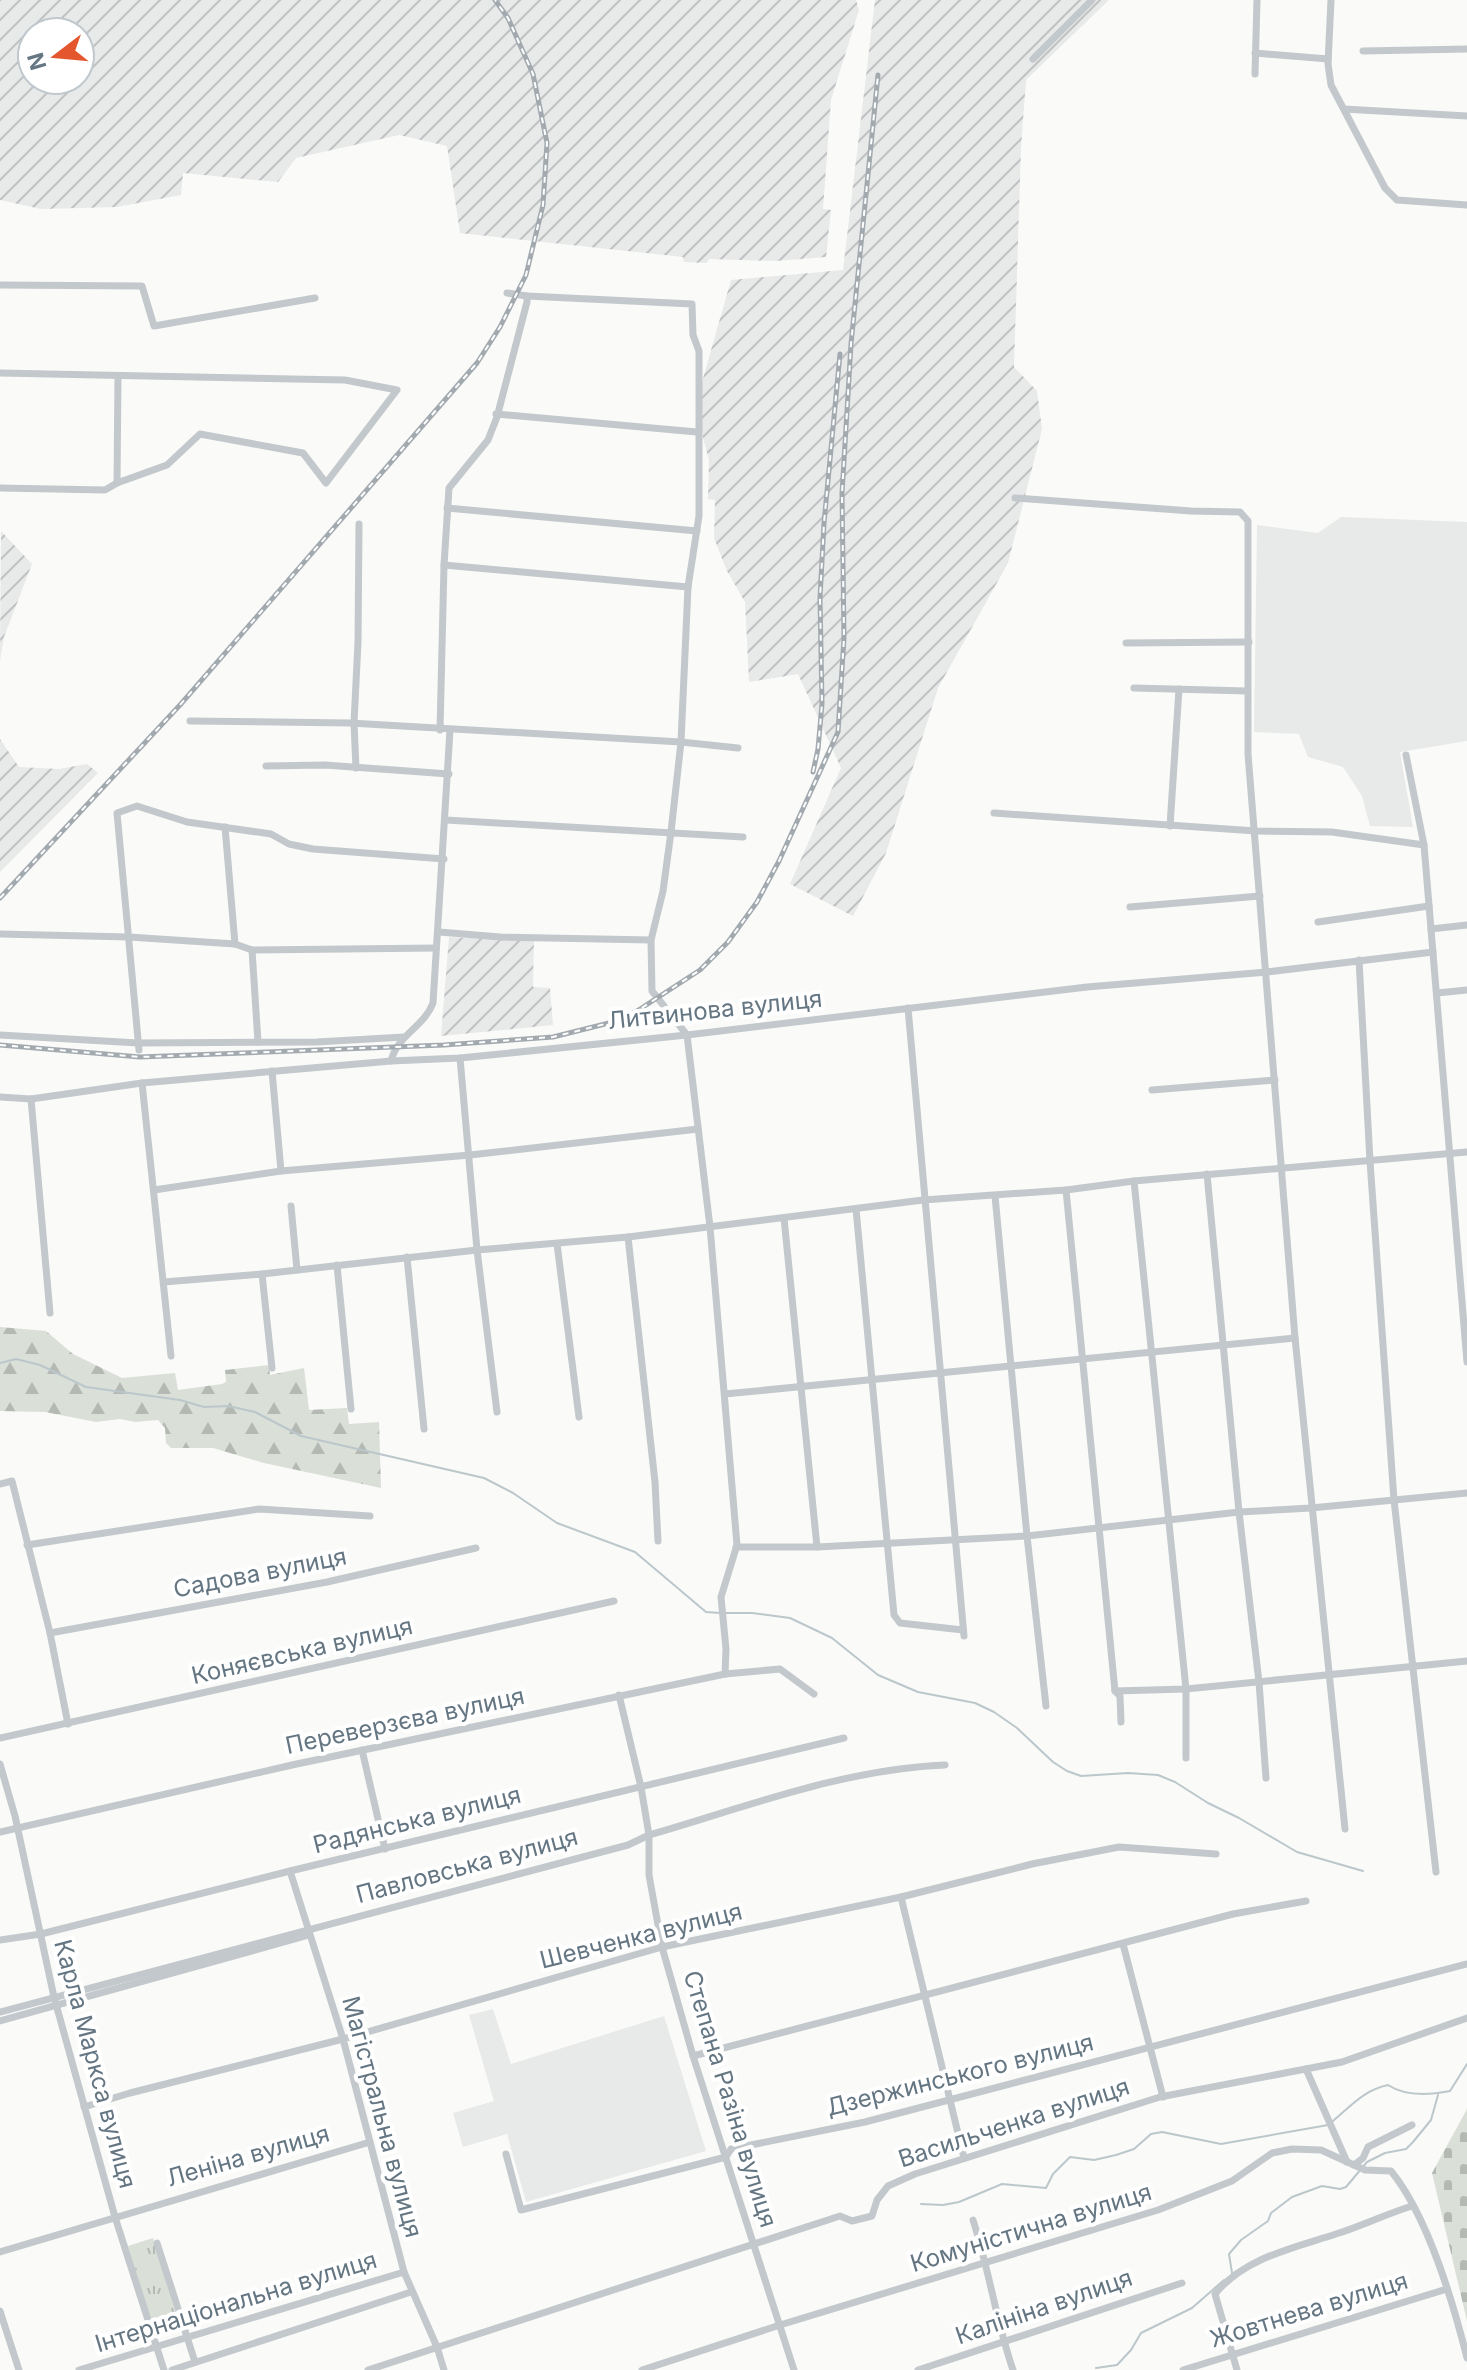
<svg xmlns="http://www.w3.org/2000/svg" width="1467" height="2370" viewBox="0 0 1467 2370" font-family="Inter,sans-serif">
<defs>
<pattern id="industrial-furrows" width="10" height="10" patternUnits="userSpaceOnUse" patternTransform="scale(2)"><rect width="10" height="10" fill="#e8e9e9"/><path d="M-1 1l2-2M0 10L10 0M9 11l2-2" fill="none" stroke="#c0c1c2"/></pattern>
<pattern id="forest-firs" width="22" height="20" patternUnits="userSpaceOnUse" patternTransform="scale(2)"><rect width="22" height="20" fill="#dadfd7"/><path d="M5 1l3.5 6h-7zM16 11l3.5 6h-7z" fill="#b4b9b4"/></pattern>
<pattern id="cemetery-stones" width="16" height="16" patternUnits="userSpaceOnUse" patternTransform="scale(2)"><rect width="16" height="16" fill="#dadfd7"/><path d="M2 7V4a2 2 0 0 1 4 0v3zM10 15v-3a2 2 0 0 1 4 0v3z" fill="#b4b9b4"/></pattern>
<pattern id="park-tufts" width="24" height="20" patternUnits="userSpaceOnUse" patternTransform="scale(2)"><rect width="24" height="20" fill="#dadfd7"/><path d="M3 7l-1-3M5 7V3M7 7l1-3M15 17l-1-3M17 17v-4M19 17l1-3" fill="none" stroke="#b4b9b4"/></pattern>
</defs>
<rect width="100%" height="100%" fill="#fafaf8"/>
<g fill="#e8e9e9">
<polygon points="1341,517 1467,522 1467,741 1400,752 1413,827 1370,826 1362,796 1343,767 1308,757 1299,734 1254,732 1257,525 1318,533"/>
<polygon points="493,2009 511,2064 664,2016 706,2151 526,2202 507,2134 463,2147 453,2113 494,2101 469,2015"/>
</g>
<g fill="url(#industrial-furrows)" fill-rule="evenodd">
<path d="M0 0H856L859 10 831 100 823 209 831 210 826 257 776 261 709 259 707 263 684 262 683 257 460 233 447 146 399 135 296 158 278 182 183 173 181 195 117 207 41 209 0 200ZM32 32H80V80H32Z"/>
<polygon points="875,0 1109,0 1026,80 1021,148 1014,367 1037,391 1042,429 1008,563 938,688 886,853 853,916 790,884 841,768 798,674 749,682 745,602 727,571 714,538 715,500 708,499 709,460 702,434 702,382 731,280 843,270"/>
<polygon points="1,531 32,564 4,637 0,660"/>
<polygon points="0,739 19,767 59,769 87,764 98,773 0,872"/>
<polygon points="449,937 534,941 533,987 550,988 553,1025 441,1036"/>
</g>
<polygon fill="url(#forest-firs)" points="0,1327 46,1331 73,1354 122,1378 175,1373 178,1390 222,1384 226,1382 225,1370 269,1365 270,1375 304,1368 309,1410 347,1408 349,1424 379,1422 381,1488 264,1463 213,1448 171,1448 166,1443 165,1428 158,1420 135,1422 120,1419 96,1422 45,1412 0,1411"/>
<polygon fill="url(#cemetery-stones)" points="1467,2109 1467,2321 1432,2173"/>
<polygon fill="url(#park-tufts)" points="153,2238 180,2329 156,2336 128,2246"/>
<g fill="none" stroke-linecap="round" stroke-linejoin="round">
<g stroke="#bbc7cb" stroke-width="2">
<polyline points="0,1363 16,1359 40,1365 86,1387 180,1400 204,1407 228,1406 255,1412 301,1436 484,1478 513,1493 557,1523 635,1552 706,1612 720,1613"/>
<polyline points="726,1613 752,1613 790,1618 832,1638 878,1675 918,1692 975,1703 994,1712 1017,1728 1053,1762 1067,1771 1081,1776 1128,1773 1158,1775 1175,1782 1208,1803 1239,1818 1297,1852 1363,1871"/>
<path d="M1333 2121C1351 2106 1364 2090 1388 2085 1406 2097 1430 2095 1450 2091L1467 2064"/>
<polyline points="921,2204 943,2205 959,2202 1002,2184 1046,2188 1053,2174 1070,2157 1094,2160 1116,2155 1134,2149 1151,2134 1162,2132 1221,2144 1328,2125"/>
<polyline points="1232,2273 1229,2254 1241,2240 1268,2221 1271,2213 1292,2197 1322,2186 1340,2189 1346,2187 1367,2162 1385,2153 1406,2149 1413,2142 1431,2120 1438,2095"/>
<polyline points="1096,2368 1117,2365 1131,2350 1141,2333 1192,2308 1224,2280"/>
</g>
<g stroke="#c3c8cc" stroke-width="7">
<polyline points="1331,0 1328,64 1331,85 1385,188 1397,200 1467,205"/>
<polyline points="1363,51 1467,49"/>
<polyline points="1255,53 1328,59"/>
<polyline points="1033,59 1092,0"/>
<polyline points="1255,74 1257,0"/>
<polyline points="1344,109 1467,116"/>
<polyline points="0,285 142,286 154,326 315,298"/>
<polyline points="527,296 692,304 693,335 699,351 699,516 688,587 681,742 671,832 663,891 651,940 652,991 687,1035 710,1227 737,1545 721,1597 726,1649 725,1674"/>
<polyline points="0,373 345,380 397,390 326,483 303,453 200,434 167,465 117,483 105,490 0,488"/>
<polyline points="496,414 697,432"/>
<polyline points="117,483 118,376"/>
<polyline points="1015,498 1191,511 1240,512 1248,521 1248,754 1295,1338 1345,1829"/>
<polyline points="447,508 697,531"/>
<polyline points="444,565 688,587"/>
<polyline points="1126,643 1249,642"/>
<polyline points="1134,688 1247,691"/>
<polyline points="190,721 350,723 681,742 738,748"/>
<polyline points="440,730 444,565 449,488 488,440 497,417 527,302 527,296 507,293"/>
<polyline points="1406,755 1424,845 1467,1362"/>
<polyline points="266,766 325,765 449,774"/>
<polyline points="356,768 354,723 358,642 359,524"/>
<polyline points="994,813 1256,831 1332,832 1424,845"/>
<polyline points="446,820 743,837"/>
<polyline points="1170,826 1179,689"/>
<polyline points="225,827 235,944"/>
<polyline points="1130,907 1260,896"/>
<polyline points="1318,922 1429,906"/>
<polyline points="1431,929 1467,925"/>
<polyline points="439,932 500,937 651,940"/>
<polyline points="0,934 129,937 235,944 252,950 436,948"/>
<polyline points="252,950 258,1042"/>
<polyline points="1359,960 1370,1161 1394,1500 1436,1872"/>
<polyline points="1437,993 1467,990"/>
<polyline points="908,1008 964,1636"/>
<polyline points="0,1035 138,1043 317,1042 404,1037"/>
<polyline points="139,1050 117,813 137,806 187,822 271,834 289,844 313,849 444,859"/>
<polyline points="460,1058 477,1250 497,1412"/>
<path d="M391 1061C398 1034 424 1027 433 1003L450 730"/>
<polyline points="272,1071 281,1171"/>
<polyline points="142,1083 171,1356"/>
<polyline points="1152,1090 1275,1080"/>
<polyline points="0,1097 31,1099 142,1083 391,1061 460,1058 687,1035 1087,987 1267,972 1433,952"/>
<polyline points="31,1099 50,1313"/>
<polyline points="1207,1174 1239,1512 1259,1682 1266,1778"/>
<polyline points="1134,1181 1186,1689 1186,1758"/>
<polyline points="154,1190 281,1171 470,1155 698,1129"/>
<polyline points="1066,1190 1115,1691 1120,1696 1121,1722"/>
<polyline points="995,1196 1027,1536 1046,1706"/>
<polyline points="291,1206 297,1270"/>
<polyline points="856,1209 894,1615 900,1623 963,1630"/>
<polyline points="784,1218 817,1547 1027,1536 1239,1512 1311,1508 1467,1493"/>
<polyline points="628,1237 655,1482 658,1541"/>
<polyline points="557,1244 579,1417"/>
<polyline points="407,1257 424,1429"/>
<polyline points="337,1265 351,1409"/>
<polyline points="262,1274 272,1368"/>
<polyline points="164,1282 262,1274 477,1250 628,1237 923,1200 1066,1190 1134,1181 1467,1152"/>
<polyline points="725,1394 1295,1338"/>
<polyline points="0,1484 12,1481 50,1633 68,1724"/>
<polyline points="27,1545 259,1509 370,1516"/>
<polyline points="736,1547 817,1547"/>
<polyline points="50,1633 327,1582 476,1548"/>
<polyline points="1115,1691 1186,1689 1467,1661"/>
<polyline points="619,1695 641,1787 649,1835 649,1875 662,1947 693,2056 794,2370"/>
<polyline points="0,1738 614,1601"/>
<polyline points="362,1750 385,1849"/>
<polyline points="0,1764 15,1816 54,1997 115,2217 164,2370"/>
<polyline points="0,1832 292,1765 725,1674 780,1669 814,1694"/>
<polyline points="290,1871 343,2039 404,2272 437,2347 444,2370"/>
<polyline points="901,1897 964,2158"/>
<polyline points="0,1940 41,1934 290,1871 844,1738"/>
<polyline points="1123,1944 1163,2097"/>
<path d="M0 2012 628 1845 649 1835C746 1807 844 1769 945 1765"/>
<polyline points="0,2021 309,1935"/>
<polyline points="693,2056 1233,1914 1306,1901"/>
<polyline points="1306,2069 1347,2162"/>
<polyline points="84,2107 130,2093 343,2039 662,1947 901,1897 1032,1864 1119,1847 1216,1854"/>
<polyline points="506,2154 521,2210 726,2157 731,2149 865,2122 1467,1964"/>
<path d="M1354 2165 1365 2170 1391 2171C1427 2215 1453 2302 1467 2358"/>
<path d="M973 2220C989 2269 996 2321 1013 2370"/>
<polyline points="157,2243 195,2362"/>
<polyline points="0,2252 370,2142"/>
<polyline points="0,2311 19,2370"/>
<polyline points="79,2370 404,2272"/>
<polyline points="172,2370 411,2292"/>
<polyline points="368,2370 840,2216 852,2221 872,2216 877,2200 888,2186 915,2174 1160,2097 1342,2062 1467,2018"/>
<polyline points="642,2370 780,2325 1158,2210 1232,2181 1272,2153 1292,2149 1321,2150 1354,2165 1363,2158 1368,2147 1412,2125"/>
<polyline points="918,2370 1182,2283"/>
<polyline points="1183,2370 1447,2289"/>
<path d="M1237 2370 1215 2294C1244 2258 1293 2248 1336 2234 1362 2226 1386 2214 1412 2206"/>
</g>
<g stroke="#a2aab0" stroke-width="5">
<g id="rail">
<polyline points="813,772 818,749 822,704 820,598 824,523 840,354"/>
<polyline points="0,898 180,705 477,363 500,327 526,275 543,205 547,143 533,74 508,18 495,0"/>
<polyline points="0,1045 140,1057 444,1045 553,1037 609,1023 637,1011 700,970 728,942 757,902 779,861 838,732 844,638 842,493 847,411 851,344 878,75"/>
</g>
</g>
<use href="#rail" stroke="#fff" stroke-width="2" stroke-dasharray="6" stroke-linecap="butt"/>
</g>
<g text-anchor="middle" stroke-width="8" stroke-linejoin="round" paint-order="stroke">
<g font-size="24" fill="#657683" stroke="#fff">
<text transform="translate(715 1010) rotate(-6)" y="8">Литвинова вулиця</text>
<text transform="translate(260 1573) rotate(-11)" y="8">Садова вулиця</text>
<text transform="translate(302 1651) rotate(-13)" y="8">Коняєвська вулиця</text>
<text transform="translate(405 1721) rotate(-12)" y="8">Переверзєва вулиця</text>
<text transform="translate(417 1820) rotate(-14)" y="8">Радянська вулиця</text>
<text transform="translate(467 1866) rotate(-15)" y="8">Павловська вулиця</text>
<text transform="translate(641 1936) rotate(-14)" y="8">Шевченка вулиця</text>
<text transform="translate(95 2064) rotate(75)" y="8">Карла Маркса вулиця</text>
<text transform="translate(960 2075) rotate(-14)" y="8">Дзержинського вулиця</text>
<text transform="translate(730 2099) rotate(73)" y="8">Степана Разіна вулиця</text>
<text transform="translate(382 2117) rotate(75)" y="8">Магістральна вулиця</text>
<text transform="translate(1014 2123) rotate(-18)" y="8">Васильченка вулиця</text>
<text transform="translate(248 2156) rotate(-16)" y="8">Леніна вулиця</text>
<text transform="translate(1031 2228) rotate(-17)" y="8">Комуністична вулиця</text>
<text transform="translate(236 2302) rotate(-17)" y="8">Інтернаціональна вулиця</text>
<text transform="translate(1044 2307) rotate(-19)" y="8">Калініна вулиця</text>
<text transform="translate(1309 2310) rotate(-17)" y="8">Жовтнева вулиця</text>
</g>
</g>
<g transform="translate(56 56) rotate(254)"><circle r="38" fill="#ffffff" stroke="#c1c8cd" stroke-width="2"/>
<path d="M0-6L14 30L0 20L-14 30Z" fill="#e4572e"/>
<text y="-12" font-size="22" font-weight="bold" text-anchor="middle" fill="#657683">N</text>
</g>
</svg>
